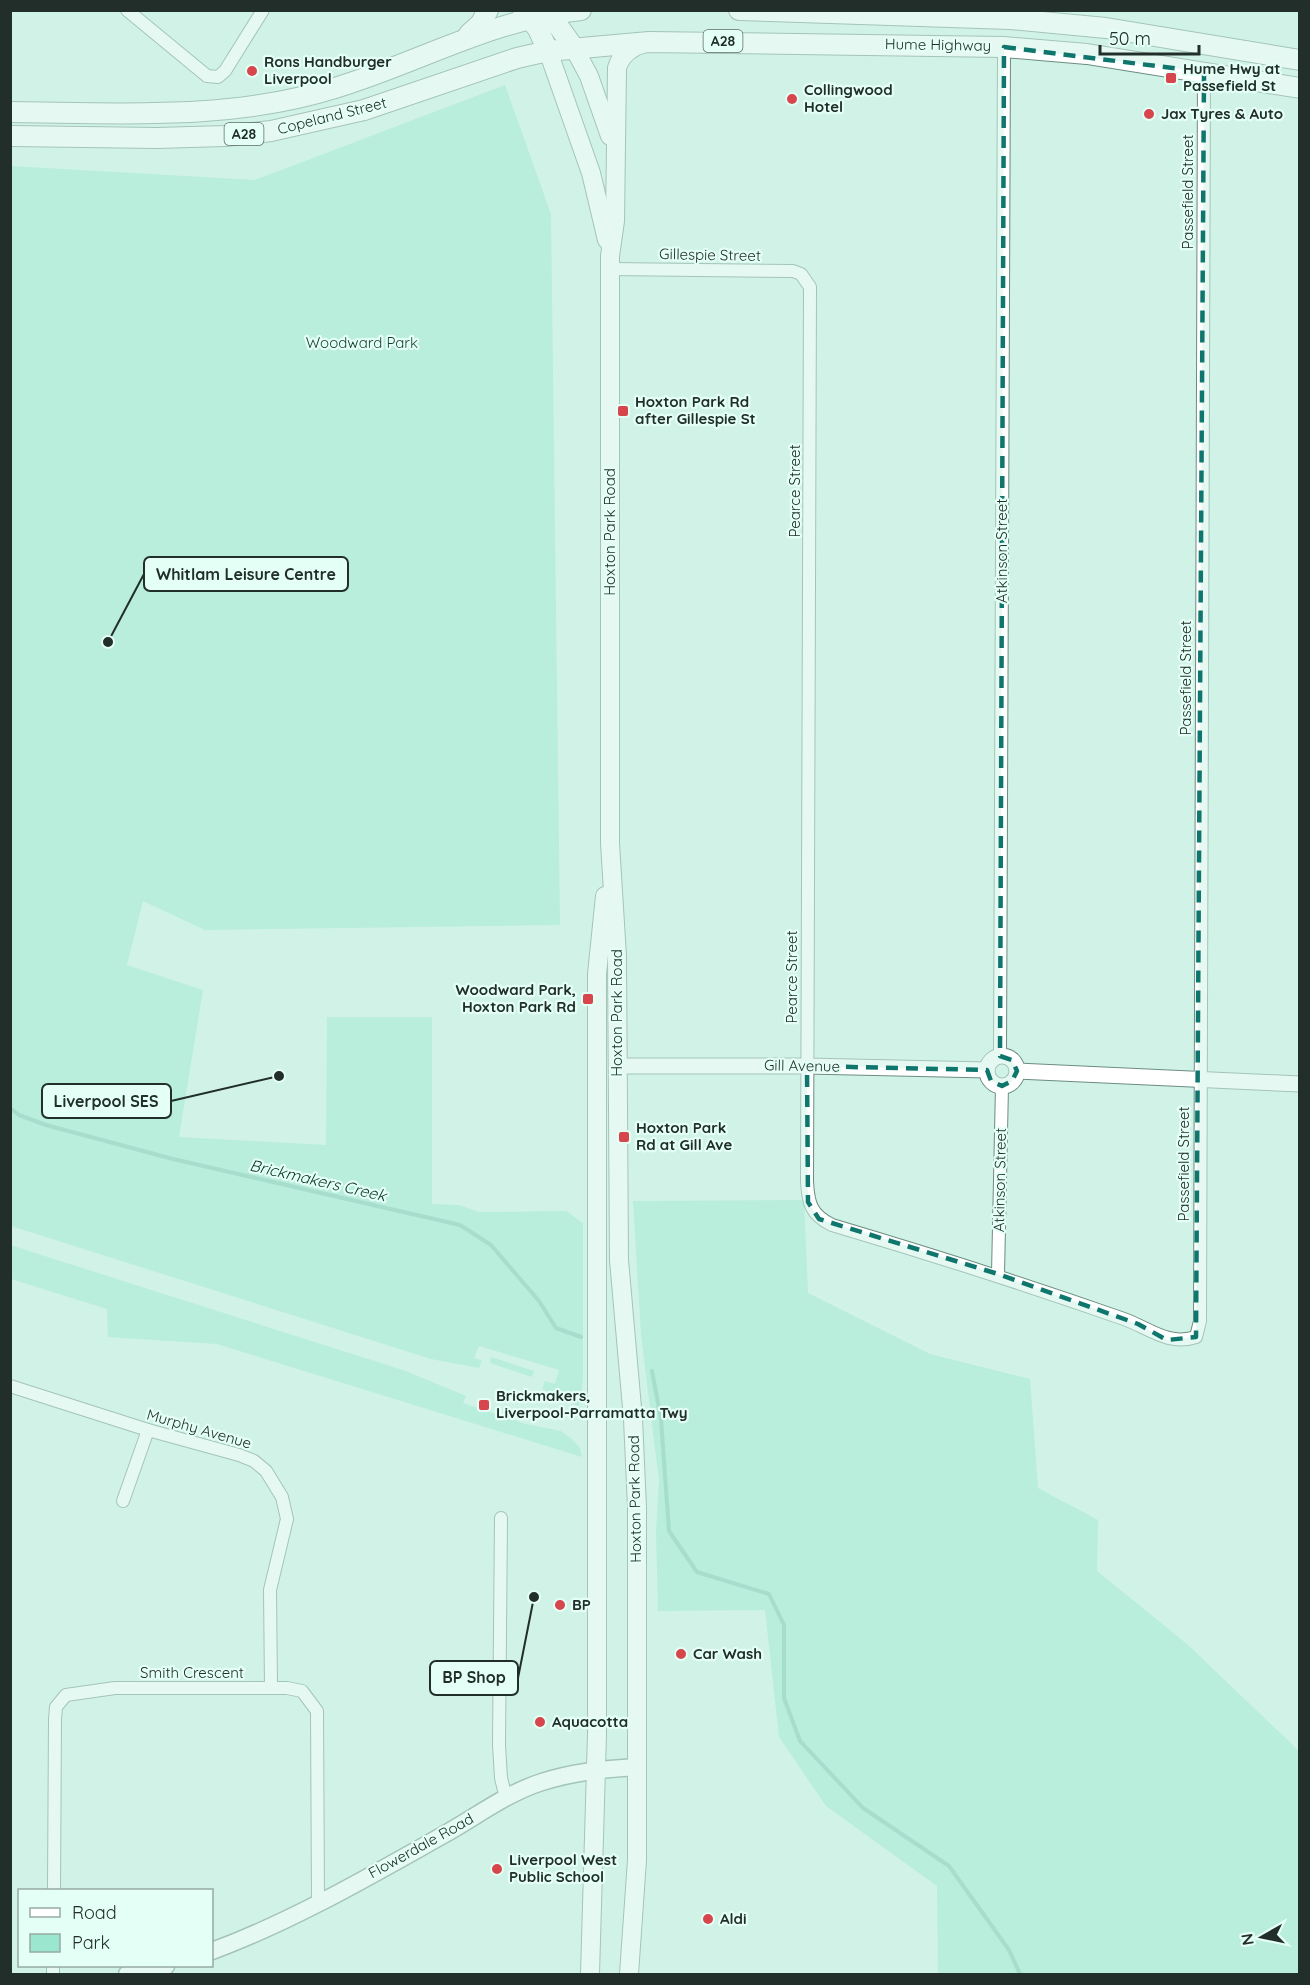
<svg xmlns="http://www.w3.org/2000/svg" width="1310" height="1985" viewBox="0 0 1310 1985" font-family="Quicksand,sans-serif">
<rect width="100%" height="100%" fill="#d1f3e7"/>
<g fill="#9be6cf">
<polygon points="505,85 551,214 560,925 205,930 143,901 127,965 203,990 179,1137 326,1145 327,1017 432,1017 432,1204 459,1205 479,1212 566,1211 583,1223 583,1378 581,1401 578,1406 542,1389 545,1381 555,1384 559,1370 479,1346 474,1358 482,1360 479,1368 431,1359 11,1226 11,166 255,180"/>
<polygon points="804,1200 808,1293 930,1354 1030,1379 1038,1488 1098,1520 1097,1571 1187,1644 1299,1751 1299,1974 938,1974 937,1886 826,1806 779,1737 765,1610 658,1611 656,1532 659,1481 641,1335 633,1201"/>
<polygon points="10,1245 406,1371 466,1396 463,1403 526,1424 561,1431 572,1439 580,1448 582,1457 217,1344 108,1337 107,1309 11,1279"/>
<polygon points="491,1357 534,1371 532,1377 490,1363"/>
</g>
<g fill="none" stroke-linecap="round" stroke-linejoin="round">
<g stroke="#72c4ab" stroke-width="4">
<polyline points="10,1108 19,1115 46,1125 173,1159 460,1225 491,1245 539,1301 556,1328 581,1337"/>
<polyline points="652,1371 661,1419 669,1531 697,1572 769,1594 784,1625 784,1698 800,1741 863,1808 949,1866 1009,1950 1020,1974"/>
</g>
<g stroke="#6c8c81" stroke-width="14">
<g id="minor">
<polyline points="127,10 207,76 218,77 225,71 263,10"/>
<path d="M610 269 793 271 801 274 810 287 807 1181C808 1203 811 1215 832 1225 930 1254 1027 1285 1124 1319 1149 1328 1168 1346 1196 1337L1200 1321 1204 72"/>
<polyline points="1000,1056 1004,47"/>
<polyline points="998,1274 1002,1086"/>
<polyline points="10,1386 148,1430 239,1455 254,1461 266,1471 282,1497 287,1519 270,1590 271,1687"/>
<polyline points="123,1501 148,1430"/>
<polyline points="501,1518 499,1745 501,1778 506,1798"/>
<polyline points="54,1890 55,1719 56,1707 66,1695 115,1688 287,1688 302,1691 317,1711 318,1902"/>
<polyline points="53,1974 53,1966"/>
</g>
</g>
<g stroke="#6c8c81" stroke-width="17">
<g id="tertiary">
<circle cx="1002" cy="1071" r="15"/>
<polyline points="617,1066 807,1066 987,1070"/>
<polyline points="1017,1071 1300,1084"/>
</g>
</g>
<g stroke="#6c8c81" stroke-width="19">
<g id="secondary">
<path d="M212 1951C293 1921 370 1876 445 1834 477 1816 507 1793 542 1782 573 1772 604 1769 637 1767"/>
<polyline points="127,1974 166,1966"/>
</g>
</g>
<g stroke="#6c8c81" stroke-width="20">
<g id="primary">
<polyline points="574,48 589,76 610,136"/>
<polyline points="548,51 591,173 607,240"/>
<polyline points="590,1974 597,1734 597,974 605,896"/>
<path d="M629 1974 637 1860V1507L633 1419 619 1260 617 956 610 843V256L615 221 617 68C621 54 631 47 645 43"/>
</g>
</g>
<g stroke="#6c8c81" stroke-width="22">
<g id="trunk">
<polyline points="523,10 538,29 548,51"/>
<polyline points="547,10 574,48"/>
<polyline points="739,10 1010,19 1106,28 1300,60"/>
<polyline points="469,34 481,23 488,10"/>
<path d="M10 112C119 113 230 121 335 88 418 63 492 19 581 10"/>
<polyline points="10,136 157,138 225,136 271,131 364,110 517,58 548,51 649,42 1004,47 1087,54 1300,88"/>
</g>
</g>
<use href="#minor" stroke="#fff" stroke-width="12"/>
<use href="#tertiary" stroke="#fff" stroke-width="15"/>
<use href="#secondary" stroke="#fff" stroke-width="16"/>
<use href="#primary" stroke="#fff" stroke-width="18"/>
<use href="#trunk" stroke="#fff" stroke-width="20"/>
</g>
<path d="M0 0H1310V1985H0ZM1004 47 1204 72 1196 1337 1167 1340 1138 1324 998 1274 819 1219 808 1202 807 1066 987 1070 991 1081 1002 1086 1012 1081 1017 1071 1012 1060 1000 1056Z" fill="#d1f3e7" fill-opacity=".55" fill-rule="evenodd"/>
<path fill="none" stroke="#0f766e" stroke-width="4.5" stroke-dasharray="12 8" stroke-linejoin="round" d="M1004 47 1204 72 1196 1337 1167 1340 1138 1324 998 1274 819 1219 808 1202 807 1066 987 1070 991 1081 1002 1086 1012 1081 1017 1071 1012 1060 1000 1056Z"/>
<g fill="#d6464c" stroke="#e4fff5" stroke-width="2">
<circle cx="252" cy="71" r="6"/>
<rect x="1165" y="72" width="12" height="12" rx="3"/>
<circle cx="792" cy="99" r="6"/>
<circle cx="1149" cy="114" r="6"/>
<rect x="617" y="405" width="12" height="12" rx="3"/>
<rect x="582" y="993" width="12" height="12" rx="3"/>
<rect x="618" y="1131" width="12" height="12" rx="3"/>
<rect x="478" y="1399" width="12" height="12" rx="3"/>
<circle cx="560" cy="1605" r="6"/>
<circle cx="681" cy="1654" r="6"/>
<circle cx="540" cy="1722" r="6"/>
<circle cx="497" cy="1869" r="6"/>
<circle cx="708" cy="1919" r="6"/>
</g>
<g text-anchor="middle" stroke-width="4.5" stroke-linejoin="round" paint-order="stroke">
<g fill="#e4fff5" stroke="#5c6d67" stroke-width="1.5">
<rect x="703.5" y="30" width="39" height="22" rx="4.5"/>
<rect x="224.5" y="123" width="39" height="22" rx="4.5"/>
</g>
<g font-size="14" font-weight="bold" fill="#212e2a">
<text x="723" y="46">A28</text>
<text x="244" y="139">A28</text>
</g>
<g font-size="15" fill="#212e2a" stroke="#e4fff5">
<text transform="translate(938 45) rotate(1)" y="5">Hume Highway</text>
<text transform="translate(332 116) rotate(-14)" y="5">Copeland Street</text>
<text transform="translate(1188 192) rotate(-90)" y="5">Passefield Street</text>
<text transform="translate(710 255) rotate(1)" y="5">Gillespie Street</text>
<text transform="translate(795 491) rotate(-90)" y="5">Pearce Street</text>
<text transform="translate(610 532) rotate(-90)" y="5">Hoxton Park Road</text>
<text transform="translate(1002 551) rotate(-90)" y="5">Atkinson Street</text>
<text transform="translate(1186 678) rotate(-90)" y="5">Passefield Street</text>
<text transform="translate(792 977) rotate(-90)" y="5">Pearce Street</text>
<text transform="translate(617 1013) rotate(-90)" y="5">Hoxton Park Road</text>
<text transform="translate(802 1066) rotate(1)" y="5">Gill Avenue</text>
<text transform="translate(1184 1164) rotate(-90)" y="5">Passefield Street</text>
<text transform="translate(1000 1180) rotate(-89)" y="5">Atkinson Street</text>
<text transform="translate(199 1429) rotate(16)" y="5">Murphy Avenue</text>
<text transform="translate(635 1499) rotate(-91)" y="5">Hoxton Park Road</text>
<text x="192" y="1678">Smith Crescent</text>
<text transform="translate(421 1846) rotate(-29)" y="5">Flowerdale Road</text>
</g>
<g font-size="15" font-weight="bold" fill="#212e2a" stroke="#e4fff5" text-anchor="start">
<text x="264" y="67">Rons Handburger<tspan x="264" dy="17">Liverpool</tspan></text>
<text x="1183" y="74">Hume Hwy at<tspan x="1183" dy="17">Passefield St</tspan></text>
<text x="804" y="95">Collingwood<tspan x="804" dy="17">Hotel</tspan></text>
<text x="1161" y="119">Jax Tyres &amp; Auto</text>
<text x="635" y="407">Hoxton Park Rd<tspan x="635" dy="17">after Gillespie St</tspan></text>
<text x="576" y="995" text-anchor="end">Woodward Park,<tspan x="576" dy="17">Hoxton Park Rd</tspan></text>
<text x="636" y="1133">Hoxton Park<tspan x="636" dy="17">Rd at Gill Ave</tspan></text>
<text x="496" y="1401">Brickmakers,<tspan x="496" dy="17">Liverpool-Parramatta Twy</tspan></text>
<text x="572" y="1610">BP</text>
<text x="693" y="1659">Car Wash</text>
<text x="552" y="1727">Aquacotta</text>
<text x="509" y="1865">Liverpool West<tspan x="509" dy="17">Public School</tspan></text>
<text x="720" y="1924">Aldi</text>
</g>
<g font-size="15" fill="#183e34" stroke="#e4fff5">
<text x="362" y="348">Woodward Park</text>
</g>
<g font-size="16" font-style="italic" fill="#0c3429" stroke="#e4fff5">
<text transform="translate(318 1180) rotate(13)" y="6">Brickmakers Creek</text>
</g>
</g>
<path fill="none" stroke="#212e2a" stroke-width="2" d="M108 642L144 574M279 1076L171 1101M534 1597L518 1678"/>
<g fill="#212e2a" stroke="#e4fff5" stroke-width="2">
<circle cx="108" cy="642" r="6"/>
<circle cx="279" cy="1076" r="6"/>
<circle cx="534" cy="1597" r="6"/>
</g>
<g fill="#e4fff5" stroke="#212e2a" stroke-width="2">
<rect x="144" y="557" width="204" height="34" rx="6"/>
<rect x="42" y="1084" width="129" height="34" rx="6"/>
<rect x="430" y="1661" width="88" height="34" rx="6"/>
</g>
<g font-size="16" text-anchor="middle" font-weight="bold" fill="#212e2a">
<text x="246" y="580">Whitlam Leisure Centre</text>
<text x="106" y="1107">Liverpool SES</text>
<text x="474" y="1683">BP Shop</text>
</g>
<rect width="1310" height="1985" fill="none" stroke="#212e2a" stroke-width="24"/>
<rect x="18" y="1889" width="195" height="78" fill="#e4fff5" stroke="#96aba4" stroke-width="1.5"/>
<rect x="30" y="1908" width="30" height="9" fill="#ffffff" stroke="#96aba4" stroke-width="1.5"/>
<text x="72" y="1919" font-size="18" fill="#212e2a">Road</text>
<rect x="30" y="1934" width="30" height="18" fill="#9be6cf" stroke="#96aba4" stroke-width="1.5"/>
<text x="72" y="1949" font-size="18" fill="#212e2a">Park</text>
<g transform="translate(1262 1937) rotate(261)" stroke="#e4fff5" stroke-width="4.5" paint-order="stroke">
<path d="M0-4.5L10 22L0 15L-10 22Z" fill="#212e2a"/>
<text y="-9" font-size="16" font-weight="bold" text-anchor="middle" fill="#212e2a">N</text>
</g>
<path d="M1100 45v9h99v-9" fill="none" stroke="#212e2a" stroke-width="3"/>
<text x="1109" y="45" font-size="18" fill="#212e2a" stroke="#e4fff5" stroke-width="4.5" paint-order="stroke">50 m</text>
</svg>
